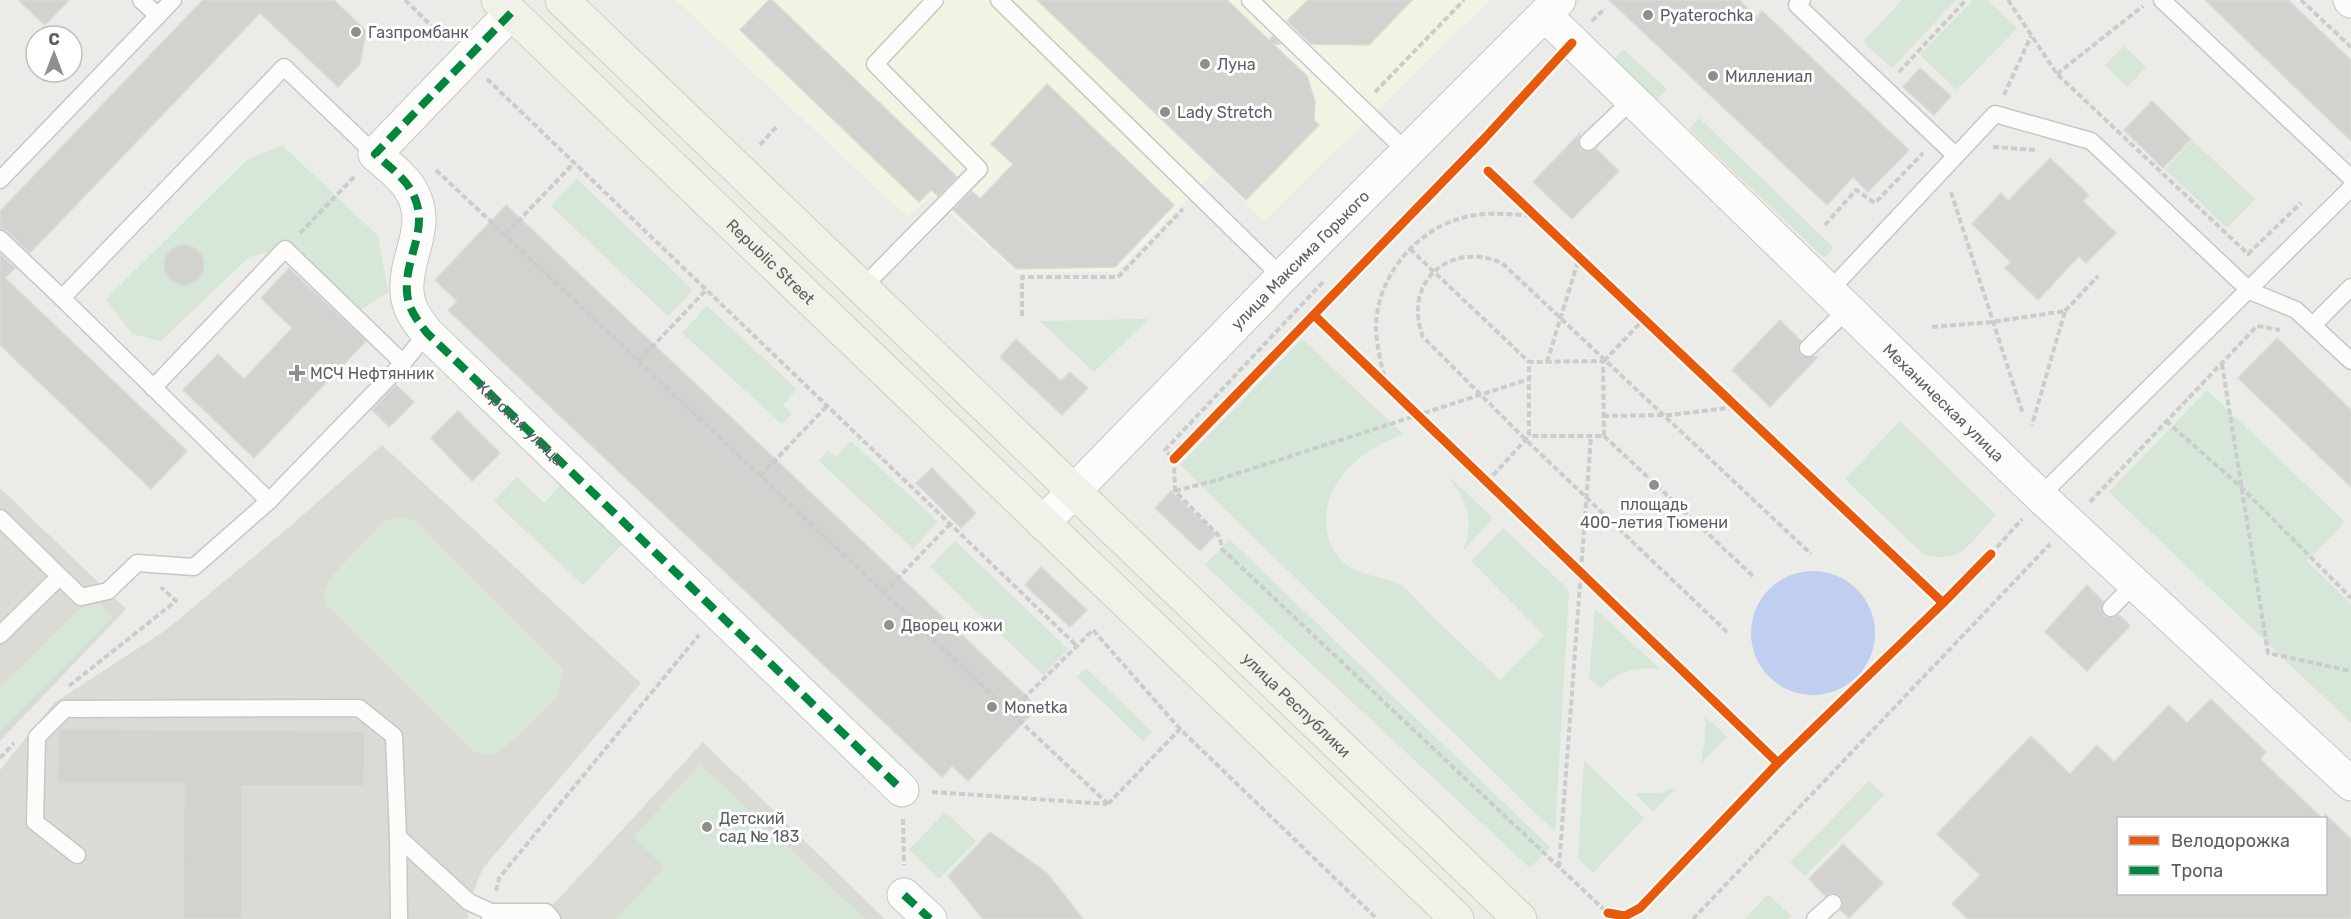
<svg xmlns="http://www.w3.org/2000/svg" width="2351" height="919" viewBox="0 0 2351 919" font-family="Rubik,sans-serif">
<rect width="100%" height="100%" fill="#ebebe7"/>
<polygon fill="#f2f3e2" points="676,0 1490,0 1264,221 1214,172 1117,272 1017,273 931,196 907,217"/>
<g fill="#dbdbd5">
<polygon points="382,445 641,683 483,868 469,902 468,919 0,919 0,770 54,703 166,630 294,523"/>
<polygon points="0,488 126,609 0,741"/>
<polygon points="703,742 885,919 540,919"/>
</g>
<g fill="#d6e6d8">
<polygon points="1902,0 1956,0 1892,68 1863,42"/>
<polygon points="1973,0 1987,0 2017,28 1957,90 1920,55"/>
<polygon points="2124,46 2146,67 2127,87 2105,65"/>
<polygon points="1623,49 1667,89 1657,100 1614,60"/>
<polygon points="1699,118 1834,248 1824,258 1689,129"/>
<polygon points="2192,140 2255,199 2227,228 2165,169"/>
<polygon points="282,145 378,236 388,292 361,310 295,246 249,257 161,341 132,334 106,299 247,160"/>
<polygon points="577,179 693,290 668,316 551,206"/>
<polygon points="707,306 797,389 783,405 792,414 782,424 682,333"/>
<polygon points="1148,319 1094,372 1040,321"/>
<path d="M1302 339 1403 434C1366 449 1327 475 1326 520 1326 535 1331 550 1342 561 1359 577 1382 575 1401 585 1410 591 1419 603 1427 611 1451 634 1475 657 1500 680L1544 635 1471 561 1503 528 1569 590 1555 832 1180 465Z"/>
<polygon points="2207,390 2345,522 2307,561 2351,604 2351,723 2109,492"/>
<path d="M1900 421 1996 515C1971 541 1962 566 1923 554L1845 479Z"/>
<polygon points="851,441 938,522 913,549 819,461 828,451 836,457"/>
<polygon points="569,476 631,535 583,585 494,501 517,477 544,503"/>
<path d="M1448 476 1493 518 1463 551C1475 518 1467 504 1448 476Z"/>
<polygon points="400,517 415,520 563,669 558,696 499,753 481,755 472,750 327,606 323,592 330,578 383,522"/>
<polygon points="1229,539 1550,847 1530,868 1205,565"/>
<polygon points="955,541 1068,649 1043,675 930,567"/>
<polygon points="100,602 112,618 0,732 0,687 78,610"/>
<path d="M1595 609 1660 669C1636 667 1619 670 1601 688L1589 679Z"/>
<polygon points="1086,668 1152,732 1143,741 1077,677"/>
<polygon points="1705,716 1727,737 1701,763 1705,740"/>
<polygon points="1584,760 1644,818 1593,873 1578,858"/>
<polygon points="700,764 865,919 616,919 664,867 633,837"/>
<polygon points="1869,781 1884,795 1805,876 1790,862"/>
<polygon points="1677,787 1653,812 1635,793 1660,793"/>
<polygon points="945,812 976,841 939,879 909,850"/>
<polygon points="1768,894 1791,916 1788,919 1745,919"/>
</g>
<circle fill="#c0cff0" cx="1813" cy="633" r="62"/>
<g fill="#d2d2cf" stroke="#dadad6" stroke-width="1.5">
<polygon points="18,0 69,0 45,25"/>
<polygon points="203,0 334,0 366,31 360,64 338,87 260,13 30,253 7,231 0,229 0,211"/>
<polygon points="769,0 772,0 957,177 938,196 931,190 919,202 740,30"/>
<polygon points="1037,0 1227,0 1269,40 1273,36 1280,44 1273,44 1307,76 1315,101 1314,120 1319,125 1246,200"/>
<polygon points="1308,0 1412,0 1369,45 1311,44 1287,21"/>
<polygon points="1609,0 1739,0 1757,17 1762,11 1909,150 1868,192 1853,177 1827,205"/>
<polygon points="2205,0 2288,0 2351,60 2351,141"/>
<polygon points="1920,68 1951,96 1934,115 1903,87"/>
<polygon points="1047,84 1174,205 1115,267 1016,269 953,210 972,191 980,199 1013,164 991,144"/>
<polygon points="2152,101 2191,139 2163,168 2124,130"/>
<polygon points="1580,133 1578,144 1581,150 1590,152 1596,149 1619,171 1572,219 1533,182"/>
<polygon points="2050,158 2089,195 2083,201 2116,233 2086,263 2079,256 2038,300 2005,268 2011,262 1972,224 2001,193 2008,201"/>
<polygon points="506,205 1038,707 968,781 952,766 942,777 448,310 457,301 435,280"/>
<circle cx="184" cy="265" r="20"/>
<polygon points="0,254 15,268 5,278 187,451 151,489 0,345"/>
<polygon points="289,268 366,341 254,458 183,390 218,354 244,379 292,328 261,298"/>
<polygon points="1780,320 1801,341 1798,350 1801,356 1818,357 1770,407 1732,370"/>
<polygon points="2277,338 2351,410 2351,487 2238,378"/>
<polygon points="1016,339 1061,381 1070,372 1088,388 1062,415 1000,357"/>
<polygon points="396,385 414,402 389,427 372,410"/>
<polygon points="458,411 500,453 472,481 431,438"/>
<polygon points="932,468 976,513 961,528 916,483"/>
<polygon points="1171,491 1216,534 1200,551 1155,508"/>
<polygon points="1041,567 1087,610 1070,627 1025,585"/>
<polygon points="2087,585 2103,601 2101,610 2104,616 2113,618 2119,615 2130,626 2087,671 2045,632"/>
<polygon points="2211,699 2266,752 2260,759 2323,819 2118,819 2118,894 2325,894 2325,814 2351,839 2351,919 1968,919 1952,904 1980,875 1937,834 2031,736 2070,774 2097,745 2114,762 2169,705 2187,723"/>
<polygon points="59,729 365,731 364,786 242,786 242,919 183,919 184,784 57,784"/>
<polygon points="990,832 1047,873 1083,919 983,919 948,876"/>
<polygon points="1843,844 1883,883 1849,918 1840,910 1843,901 1840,896 1831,893 1825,896 1809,879"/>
</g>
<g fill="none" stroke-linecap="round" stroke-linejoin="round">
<g stroke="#c7c7c7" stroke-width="19">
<g id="service">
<polyline points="141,0 158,16"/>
<polyline points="999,0 1282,277"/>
<polyline points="1250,0 1407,152"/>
<polyline points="1802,0 1797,5 1955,155"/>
<polyline points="2162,0 2351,178"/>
<polyline points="1588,142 1631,101"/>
<polyline points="0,180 173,0"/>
<polyline points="0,239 62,298 284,67 375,154"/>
<polyline points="862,288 979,169 875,64 935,0"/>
<polyline points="1829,291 1995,114 2091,141 2250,291 2296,310 2351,361"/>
<polyline points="62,298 269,501 403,363 427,333"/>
<polyline points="2314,324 2351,287"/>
<polyline points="1808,348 1848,309"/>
<polyline points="153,388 285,249 403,363"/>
<polyline points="2040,496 2351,188"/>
<polyline points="0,518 81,597 108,591 137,563 194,567 269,501"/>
<polyline points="2111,608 2136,582"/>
<polyline points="0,635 59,577"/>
<polyline points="398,837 399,919"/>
<polyline points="77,855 35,822 37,737 65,709 359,708 394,736 398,837 469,902 491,912 490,919"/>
<polyline points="491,912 546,912 552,919"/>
<polyline points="1815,919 1833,903"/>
</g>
</g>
<g stroke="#c7c7c7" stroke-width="35">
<g id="minor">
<polyline points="2350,0 2351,1"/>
<path d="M511 13 375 154C386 164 401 175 409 187 434 225 404 255 407 292 408 309 417 320 427 333L902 790"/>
<path id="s1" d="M1545 15 2040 496 2351 784"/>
<polyline points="904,895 930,919"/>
</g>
</g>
<g stroke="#c7c7c7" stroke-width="35">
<g id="tertiary">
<path id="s2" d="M1043 523 1282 277 1559 0"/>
</g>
</g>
<g stroke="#d0d0b8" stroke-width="35">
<g id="primary">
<path id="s3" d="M498 0 1457 919"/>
<path id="s4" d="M562 0 1520 919"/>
</g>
</g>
<g stroke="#cacdcd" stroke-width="4" stroke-dasharray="6 3" stroke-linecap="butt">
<polyline points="405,0 444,38"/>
<polyline points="2008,0 2057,74 2248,254 2301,203"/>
<polyline points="2301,0 2351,47"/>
<polyline points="1592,21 1605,8"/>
<polyline points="1899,72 1966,0"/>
<polyline points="2057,74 2143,6"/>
<polyline points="487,79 1077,646"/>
<polyline points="1375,92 1464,0"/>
<polyline points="2004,95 2031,36"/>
<polyline points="760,145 778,125"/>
<polyline points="1993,147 2036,150"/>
<polyline points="436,170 1108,804"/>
<polyline points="1951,192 2023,414"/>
<polyline points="1825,225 1856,190 1875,203 1923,153"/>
<polyline points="300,233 355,176"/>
<polyline points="505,235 574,163"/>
<polyline points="1410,249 1529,362"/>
<polyline points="1323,282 1165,450 1174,459 1175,491 1220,537 1222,549 1614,919"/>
<polyline points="2065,311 2098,276"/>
<polyline points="1022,316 1022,277 1118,277 1183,209"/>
<polyline points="1932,327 1992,322 2065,311 2032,425"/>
<polyline points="639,361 706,290"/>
<polyline points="1604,361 1644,319"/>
<polyline points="1547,362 1579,258"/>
<polyline points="2222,364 2268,653 2351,671"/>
<path d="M1386 385C1382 367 1377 348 1376 330 1375 275 1421 222 1476 215 1495 212 1516 215 1535 216"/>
<polyline points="1603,416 1670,415 1736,407"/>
<polyline points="2166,421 2241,487 2351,598"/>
<polyline points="1604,436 1755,578"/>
<polyline points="760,476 827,406"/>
<polyline points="1487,482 1529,436 1529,362 1603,361 1604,436 1529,436"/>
<polyline points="1175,491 1214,481 1529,379"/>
<polyline points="2090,502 2257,326 2280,330"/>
<polyline points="1991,554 2022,519"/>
<polyline points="884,593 950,524"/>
<path d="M1727 632 1526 440 1423 337C1402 283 1449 240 1502 263L1811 554"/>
<polyline points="69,686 176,601 161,587"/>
<polyline points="1010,712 1093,630 1180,729"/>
<polyline points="0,758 14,743"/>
<polyline points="932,792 1107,804"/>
<polyline points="1108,804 1180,729 1377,919"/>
<polyline points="903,819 904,865"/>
<polyline points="1559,867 1591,436"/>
<polyline points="496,891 499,878 699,635"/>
<polyline points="1693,919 2050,544"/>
</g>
<use href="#service" stroke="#fcfcfb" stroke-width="16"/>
<use href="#minor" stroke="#fcfcfb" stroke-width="33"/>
<use href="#tertiary" stroke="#fcfcfb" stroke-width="33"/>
<use href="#primary" stroke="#f0f1e9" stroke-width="33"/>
<g stroke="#00873e" stroke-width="8" stroke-dasharray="15 8" stroke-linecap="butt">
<path id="s5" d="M511 13 375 154C386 164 401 175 409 187 434 225 404 255 407 292 408 309 417 320 427 333L902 790"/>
<polyline points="904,895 930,919"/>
</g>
<g stroke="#fff" stroke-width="13">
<g id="cycleway">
<polyline points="1488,171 1943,603"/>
<polyline points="1314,315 1778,763"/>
<polyline points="1174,459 1484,139 1572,43"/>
<polyline points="1608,913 1625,916 1640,908 1778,763 1943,603 1991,554"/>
</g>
</g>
<use href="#cycleway" stroke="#e8590c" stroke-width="9"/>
</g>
<g fill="#8f8f91" stroke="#fff" stroke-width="2">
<circle cx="1648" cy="15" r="6"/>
<circle cx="356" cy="32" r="6"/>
<circle cx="1205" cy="64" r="6"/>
<circle cx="1713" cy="76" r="6"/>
<circle cx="1165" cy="112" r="6"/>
<path d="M294 364h6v6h6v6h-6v6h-6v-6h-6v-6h6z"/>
<circle cx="1654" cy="485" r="6"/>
<circle cx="889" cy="625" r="6"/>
<circle cx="992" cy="707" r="6"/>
<circle cx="707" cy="827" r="6"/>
</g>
<g text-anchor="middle" stroke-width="6" stroke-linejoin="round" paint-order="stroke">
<g font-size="16" fill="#5d5e63" stroke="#fff" text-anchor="start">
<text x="1660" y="21">Pyaterochka</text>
<text x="368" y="38">Газпромбанк</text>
<text x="1217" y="70">Луна</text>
<text x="1725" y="82">Миллениал</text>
<text x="1177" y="118">Lady Stretch</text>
<text x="310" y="379">МСЧ Нефтянник</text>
<text x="1654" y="510" text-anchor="middle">площадь<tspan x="1654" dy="18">400-летия Тюмени</tspan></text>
<text x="901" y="631">Дворец кожи</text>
<text x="1004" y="713">Monetka</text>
<text x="719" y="824">Детский<tspan x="719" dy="18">сад № 183</tspan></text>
</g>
<g font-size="16" fill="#5d5e63" stroke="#fff">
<text dy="6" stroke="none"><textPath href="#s2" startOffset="368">улица Максима Горького</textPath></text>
<text dy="6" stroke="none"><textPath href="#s3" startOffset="378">Republic Street</textPath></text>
<text dy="6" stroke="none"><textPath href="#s1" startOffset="556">Механическая улица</textPath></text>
<text dy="6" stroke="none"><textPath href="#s5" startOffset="528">Карская улица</textPath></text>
<text dy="6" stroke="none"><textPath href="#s4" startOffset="1018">улица Республики</textPath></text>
</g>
</g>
<rect x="2117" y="817" width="210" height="78" fill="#ffffff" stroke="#bebfc1" stroke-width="1.5"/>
<rect x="2129" y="836" width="30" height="9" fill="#e8590c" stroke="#bebfc1" stroke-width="1.5"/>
<text x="2171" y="847" font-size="18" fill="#5d5e63">Велодорожка</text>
<rect x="2129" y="866" width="30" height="9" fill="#00873e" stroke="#bebfc1" stroke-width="1.5"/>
<text x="2171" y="877" font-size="18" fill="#5d5e63">Тропа</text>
<g transform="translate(54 54)"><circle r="28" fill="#ffffff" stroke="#bebfc1" stroke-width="1.5"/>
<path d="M0-4.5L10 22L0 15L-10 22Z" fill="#8f8f91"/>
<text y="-9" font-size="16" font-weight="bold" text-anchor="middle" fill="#5d5e63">С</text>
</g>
</svg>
